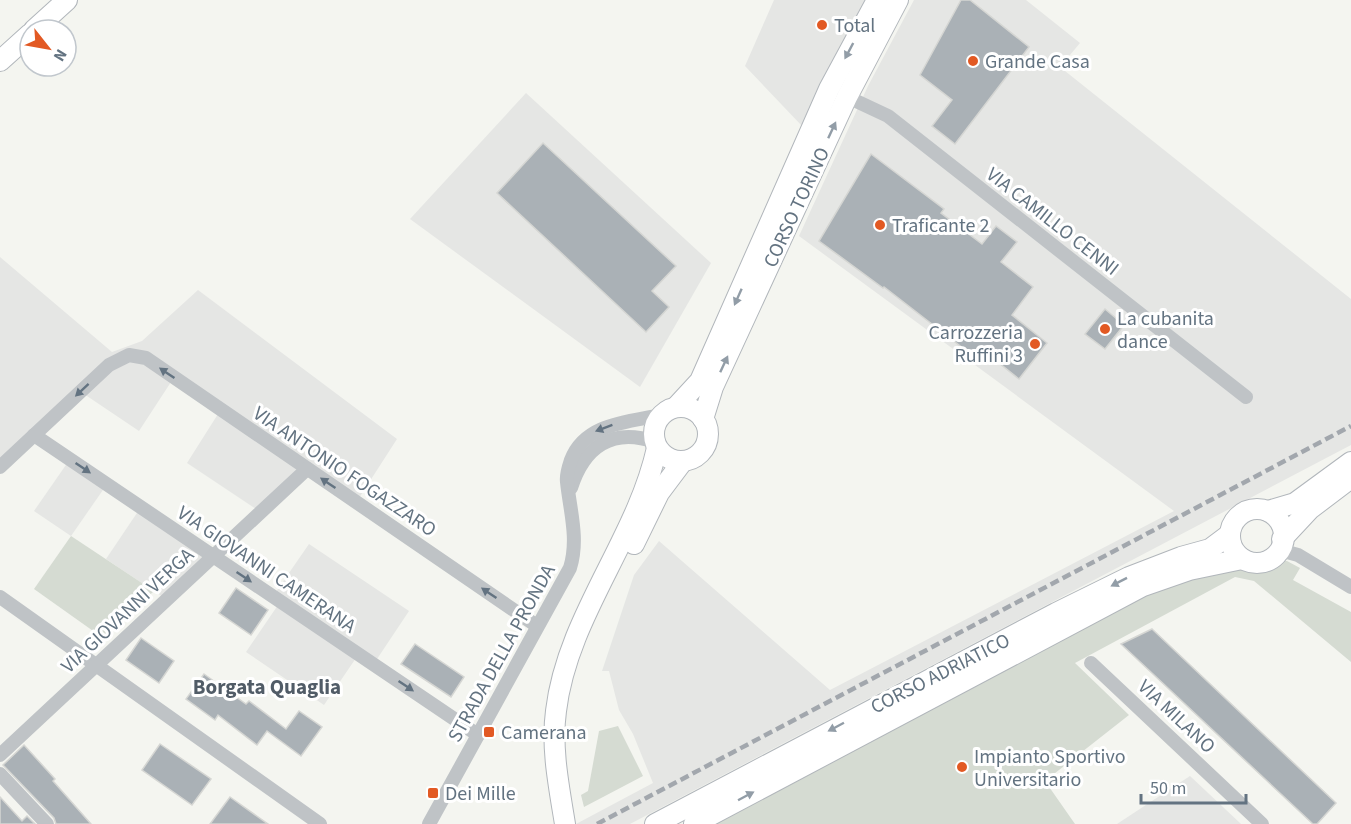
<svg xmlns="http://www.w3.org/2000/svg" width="1351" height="824" viewBox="0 0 1351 824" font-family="'Source Sans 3',sans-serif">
<rect width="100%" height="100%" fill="#f4f5f0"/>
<g fill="#e5e6e4">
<polygon points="774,0 865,0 821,83 802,126 745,66"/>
<polygon points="914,0 1026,0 1080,43 1060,67 1351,299 1351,445 630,824 576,824 653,783 633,734 619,710 609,671 602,671 634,575 659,541 830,690 1174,511 799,236 868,86"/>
<polygon points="526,93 711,263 640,387 410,219"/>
<polygon points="0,257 112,352 142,341 198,290 397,439 359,498 307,463 256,509 187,463 218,414 171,382 139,431 84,394 0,474"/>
<polygon points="68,462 105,487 71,536 34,511"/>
<polygon points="139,510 207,556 163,597 106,559"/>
<polygon points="309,544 409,611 371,668 356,658 324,705 246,652 278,605 271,599"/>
<polygon points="1190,776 1241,824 1117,824"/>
</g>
<g fill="#d5dbd2">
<polygon points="71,536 154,591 103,638 34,589"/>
<polygon points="1279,561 1287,561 1300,568 1293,580 1351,612 1351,662 1254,581 1235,577 1075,663 1129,715 1045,781 1075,824 708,824 1129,596 1243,565 1259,569"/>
<polygon points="618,726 643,776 584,807 581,795 588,791 599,731"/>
</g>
<g fill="#aab1b6" stroke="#d5d6d3" stroke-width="1.5">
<polygon points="961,0 970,0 1029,47 955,144 932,126 952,100 920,75"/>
<polygon points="543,143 676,266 652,291 669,307 646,332 497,193"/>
<polygon points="871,154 944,209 941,213 982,244 996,226 1017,242 1001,262 1033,287 1012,315 1047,343 1019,379 984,351 977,359 884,287 883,288 819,241"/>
<polygon points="1105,309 1124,325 1105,349 1085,334"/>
<polygon points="236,588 268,610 251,635 219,613"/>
<polygon points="1152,629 1336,803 1317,824 1313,824 1121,644"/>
<polygon points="141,638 174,661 159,683 126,660"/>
<polygon points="415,644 464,677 451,697 401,664"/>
<polygon points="204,674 246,704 249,701 286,729 299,711 322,727 301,756 267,731 257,745 218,715 215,720 186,699"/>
<polygon points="160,744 211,779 192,805 142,770"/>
<polygon points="24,745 55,779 53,781 91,824 56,824 54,818 3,765"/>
<polygon points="0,797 22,821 27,816 35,824 0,824"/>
<polygon points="230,797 268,824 210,824"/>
</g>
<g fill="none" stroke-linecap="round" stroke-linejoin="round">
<g stroke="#b1b6bb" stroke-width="22">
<g id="secondary">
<polyline points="34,30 67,0"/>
<polyline points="0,61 30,34"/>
<polyline points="676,407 700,381 829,89 877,0"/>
<circle cx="681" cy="434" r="27"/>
<polyline points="703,419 713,387 847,97 898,0"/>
<circle cx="1257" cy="536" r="27"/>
<polyline points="1268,511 1295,503 1351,462"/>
<polyline points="1282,539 1310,509 1351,478"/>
<polyline points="634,544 659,493 683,461"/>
<path d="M565 824C559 787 551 748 556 711 567 617 637 539 657 448"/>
<polyline points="655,824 1056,613 1129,577 1181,557 1210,549 1230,534"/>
<polyline points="694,824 1143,586 1189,570 1242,559"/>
</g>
</g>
<g stroke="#bfc3c6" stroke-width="14">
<polyline points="839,93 888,116 1246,397"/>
<polyline points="34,435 478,735"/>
<polyline points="0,467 109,365 129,355 146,358 537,626"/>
<path d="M571 488C584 447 612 427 655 442"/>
<polyline points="1280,550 1298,555 1351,587"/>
<polyline points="0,597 320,824"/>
<polyline points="1091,663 1262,824"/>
<polyline points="0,755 307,469"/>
<polyline points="0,774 47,824"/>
<path d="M429 824 570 568C579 539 570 511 567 482 566 474 569 466 571 460 585 423 628 422 661 415"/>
</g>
<use href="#secondary" stroke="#fff" stroke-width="20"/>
<polyline stroke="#a2a7ad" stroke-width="4.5" stroke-dasharray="9 4.5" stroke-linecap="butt" points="597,824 1351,426"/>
</g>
<defs><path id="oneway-solid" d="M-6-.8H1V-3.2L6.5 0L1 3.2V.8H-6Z" transform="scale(1.5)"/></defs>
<g fill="#929da7">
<use href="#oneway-solid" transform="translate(849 51) rotate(118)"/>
<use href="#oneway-solid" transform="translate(832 130) rotate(-65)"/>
<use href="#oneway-solid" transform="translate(738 297) rotate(114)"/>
<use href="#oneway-solid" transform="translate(724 364) rotate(-65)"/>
<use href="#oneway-solid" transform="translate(1119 582) rotate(153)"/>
<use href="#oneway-solid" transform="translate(836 727) rotate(152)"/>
<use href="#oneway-solid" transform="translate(746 796) rotate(-28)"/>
</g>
<g fill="#637381">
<use href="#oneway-solid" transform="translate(167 373) rotate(-146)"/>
<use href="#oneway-solid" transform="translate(82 390) rotate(137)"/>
<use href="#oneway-solid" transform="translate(604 428) rotate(159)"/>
<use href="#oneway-solid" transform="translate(83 468) rotate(34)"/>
<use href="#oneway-solid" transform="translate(328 483) rotate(-146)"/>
<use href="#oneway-solid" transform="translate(244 577) rotate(34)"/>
<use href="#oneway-solid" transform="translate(489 593) rotate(-146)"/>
<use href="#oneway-solid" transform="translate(406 686) rotate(34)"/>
</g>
<g fill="#e25923" stroke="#fff" stroke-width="2">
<circle cx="822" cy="25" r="6"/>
<circle cx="973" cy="61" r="6"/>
<circle cx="880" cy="225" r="6"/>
<circle cx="1105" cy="329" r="6"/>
<circle cx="1035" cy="344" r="6"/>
<rect x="483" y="726" width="12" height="12" rx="3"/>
<circle cx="962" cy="767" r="6"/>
<rect x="427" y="787" width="12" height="12" rx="3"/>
</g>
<g text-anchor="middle" stroke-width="6" stroke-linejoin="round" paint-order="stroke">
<g font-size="20" fill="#637381" stroke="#fff" text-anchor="start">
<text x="834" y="32">Total</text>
<text x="985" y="68">Grande Casa</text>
<text x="892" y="232">Traficante 2</text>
<text x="1117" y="325">La cubanita<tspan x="1117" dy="23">dance</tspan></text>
<text x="1023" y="339" text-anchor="end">Carrozzeria<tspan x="1023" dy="23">Ruffini 3</tspan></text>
<text x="501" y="739">Camerana</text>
<text x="974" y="763">Impianto Sportivo<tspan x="974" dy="23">Universitario</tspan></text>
<text x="445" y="800">Dei Mille</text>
</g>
<g font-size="20" fill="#637381" stroke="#fff">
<text transform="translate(796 207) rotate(-65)" y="7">CORSO TORINO</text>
<text transform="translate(1053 221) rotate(38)" y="7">VIA CAMILLO CENNI</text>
<text transform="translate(345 471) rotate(34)" y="7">VIA ANTONIO FOGAZZARO</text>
<text transform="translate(267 569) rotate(34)" y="7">VIA GIOVANNI CAMERANA</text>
<text transform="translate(127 610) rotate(-43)" y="7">VIA GIOVANNI VERGA</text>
<text transform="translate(501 653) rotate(-61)" y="7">STRADA DELLA PRONDA</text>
<text transform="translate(940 673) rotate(-27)" y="7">CORSO ADRIATICO</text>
<text transform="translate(1177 716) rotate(43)" y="7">VIA MILANO</text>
</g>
<g font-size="21" font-weight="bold" fill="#515c67" stroke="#fff">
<text x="267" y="694">Borgata Quaglia</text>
</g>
</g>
<g transform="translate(48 48) rotate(121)"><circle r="28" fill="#ffffff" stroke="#c1c7cd" stroke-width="1.5"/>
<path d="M0-4.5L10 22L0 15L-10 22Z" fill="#e25923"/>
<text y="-9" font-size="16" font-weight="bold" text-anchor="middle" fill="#637381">N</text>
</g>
<path d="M1141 794v9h105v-9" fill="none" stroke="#637381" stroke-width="3"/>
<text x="1150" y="794" font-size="18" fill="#637381" stroke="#ffffff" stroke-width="4.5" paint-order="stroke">50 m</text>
</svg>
